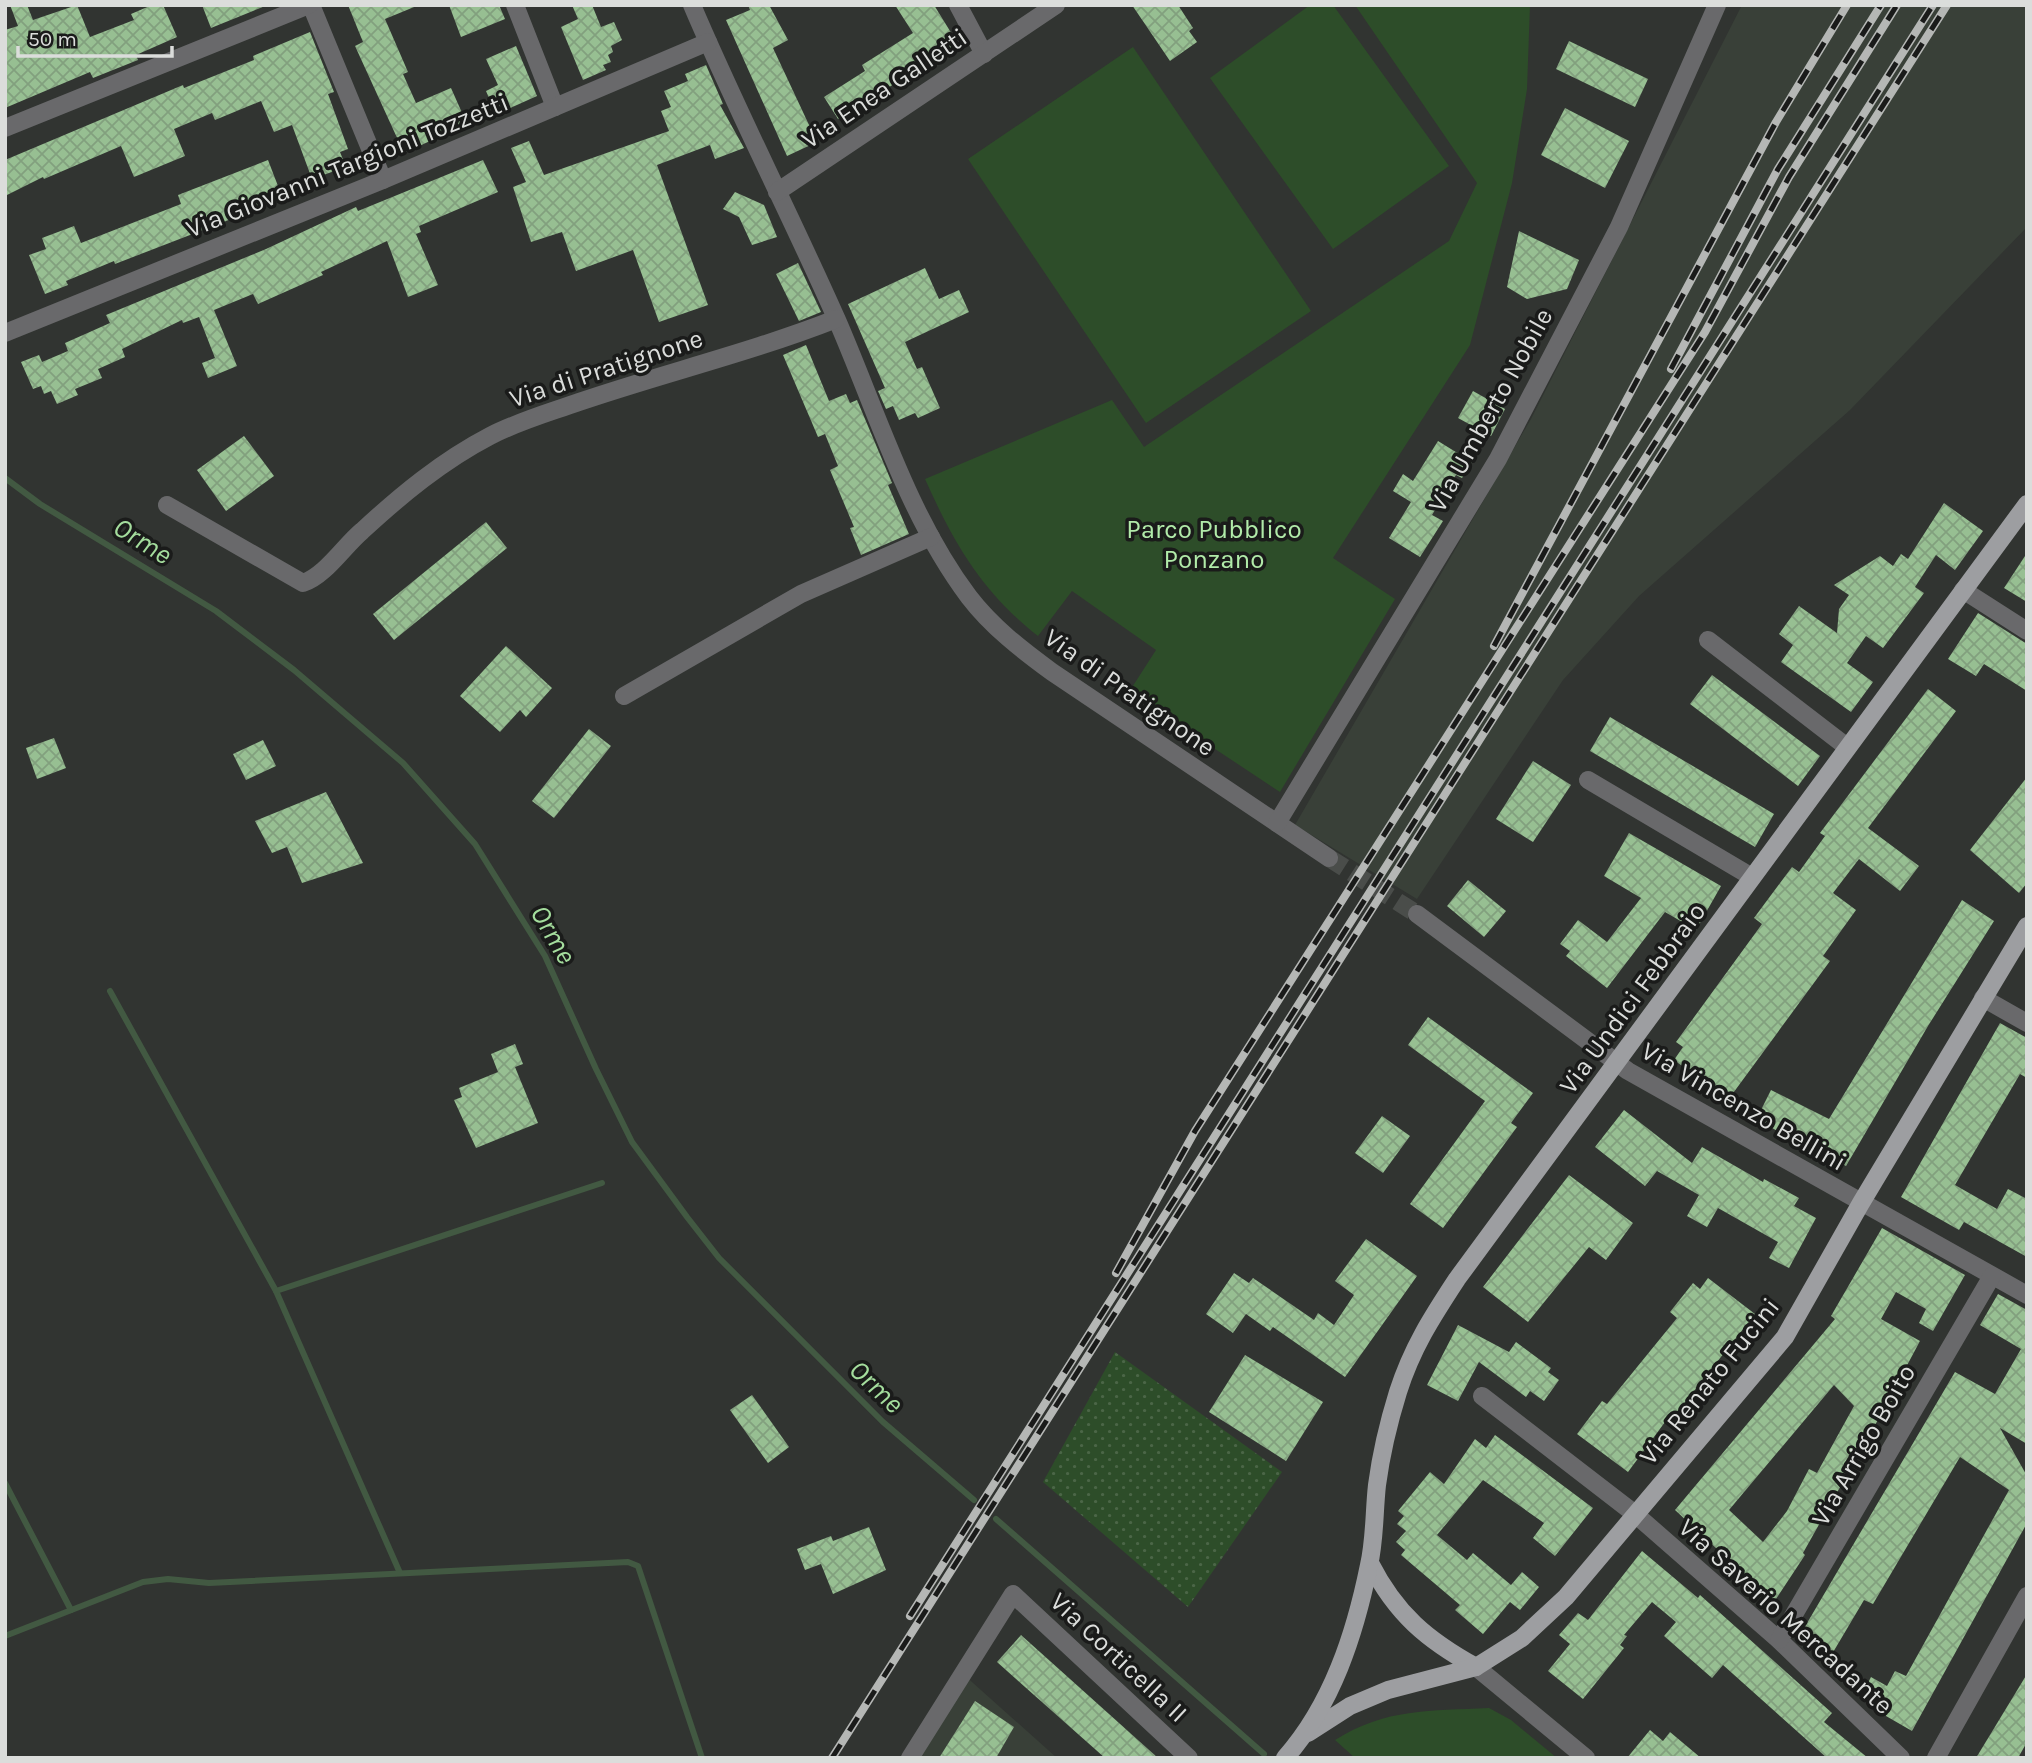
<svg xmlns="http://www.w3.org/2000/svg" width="2032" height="1763" viewBox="0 0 2032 1763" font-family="Karla,sans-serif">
<defs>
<pattern id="grass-dots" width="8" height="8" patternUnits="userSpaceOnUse" patternTransform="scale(1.75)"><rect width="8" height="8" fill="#2d4d29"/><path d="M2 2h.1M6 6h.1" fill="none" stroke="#4b6647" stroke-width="1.8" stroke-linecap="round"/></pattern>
<pattern id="building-cross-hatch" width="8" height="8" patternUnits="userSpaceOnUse" patternTransform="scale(1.75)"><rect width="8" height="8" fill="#97bf92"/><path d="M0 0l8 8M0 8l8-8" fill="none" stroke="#82a07e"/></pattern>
</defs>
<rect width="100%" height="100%" fill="#313431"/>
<g fill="#394038">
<polygon points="1742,5 2027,5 2027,227 1850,410 1639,596 1563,680 1417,899 1295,825 1531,419"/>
<polygon points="963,1674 1057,1758 910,1758"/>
</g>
<polygon fill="url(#grass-dots)" points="1115,1352 1282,1472 1188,1607 1043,1482"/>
<g fill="#2d4d29">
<polygon points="1310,5 1333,5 1449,166 1333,249 1210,78"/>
<path d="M1355 5H1530L1527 89 1512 183 1470 345 1333 558 1395 599 1280 792 1129 692 1156 650 1072 591 1038 636C982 592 954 544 925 479L1112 400 1144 447 1449 241 1477 183Z"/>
<polygon points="1133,47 1311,311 1146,423 968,159"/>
<path d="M1489 1708 1511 1720 1557 1758H1355L1335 1740C1386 1708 1430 1711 1489 1708Z"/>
</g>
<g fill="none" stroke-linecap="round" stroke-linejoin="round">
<g stroke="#425942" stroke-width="6">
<polyline points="5,478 40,504 216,611 294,670 403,763 475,844 545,956 596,1069 632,1142 687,1217 719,1258 883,1422 974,1500"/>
<polyline points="110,991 276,1291 400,1573"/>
<polyline points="276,1291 602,1183"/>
<polyline points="5,1483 71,1610"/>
<polyline points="996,1519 1264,1754"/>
<polyline points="5,1636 143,1582 168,1579 209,1583 628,1562 638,1566 702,1758"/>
</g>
</g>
<g fill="url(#building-cross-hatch)" fill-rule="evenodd">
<polygon points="10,5 27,5 33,20 77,5 90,37 134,20 131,14 152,5 163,5 177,37 136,55 138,60 93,78 90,72 5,108 5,30 18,26"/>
<polygon points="202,5 264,5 265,6 211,28"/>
<polygon points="348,5 419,5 385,19 408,72 403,74 416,103 451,88 467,124 404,153 355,46 363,42"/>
<polygon points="449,5 499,5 505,19 461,37"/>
<polygon points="572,5 592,5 601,27 614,22 622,40 611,46 613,52 608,55 611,62 603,65 606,70 583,80 561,27 578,19"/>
<polygon points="748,5 769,5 788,40 773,48 817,142 787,156 726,20 750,10"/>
<polygon points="895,5 934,5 958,44 838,119 824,97 865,71 862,65 913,33"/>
<polygon points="1132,5 1178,5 1193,28 1189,31 1197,42 1170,61"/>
<polygon points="310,32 334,92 328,94 348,149 340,152 346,167 312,179 292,125 274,132 261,101 215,120 212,113 174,129 185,156 134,177 121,146 44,179 43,177 5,196 5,160 183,85 184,88 254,60 253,56"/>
<polygon points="1569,41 1648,79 1635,107 1556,69"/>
<polygon points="516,46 537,96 508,109 505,103 493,108 486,91 498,85 486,59"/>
<polygon points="706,65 723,104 720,105 744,148 715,159 710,145 657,165 708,305 659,322 633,250 576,271 562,232 531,242 513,187 526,182 511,148 529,141 544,175 669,131 661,111 671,107 664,91 688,81 685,74"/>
<polygon points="1565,108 1629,141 1605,188 1541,155"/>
<polygon points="268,160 283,199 115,264 114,261 66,281 68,285 45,294 29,255 46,249 42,238 74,226 81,243 181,204 178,195"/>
<polygon points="483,160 498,192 419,226 421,232 416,234 438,285 408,297 387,241 321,272 323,275 258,304 253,294 214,310 237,366 208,378 202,363 215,358 199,317 183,323 182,320 122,349 125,357 98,369 102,378 75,389 78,395 57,404 51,391 44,394 41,386 33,389 21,362 39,355 42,362 68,351 65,343 110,323 106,315 266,249 356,207 358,211"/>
<polygon points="735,192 764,205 777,237 752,245 739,217 723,209"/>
<polygon points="1519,231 1579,260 1567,289 1527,299 1507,287"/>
<polygon points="798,263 821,312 799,321 776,274"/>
<polygon points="925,268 939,299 959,290 969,312 905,342 917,369 922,367 940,408 918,418 915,413 899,420 893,406 886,409 878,391 885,388 848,304"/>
<polygon points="806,345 829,401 846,394 850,403 857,400 892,483 888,485 909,534 861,555 850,528 854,527 830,470 838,466 825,434 818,437 783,355"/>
<polygon points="1473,391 1505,409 1491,436 1458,418"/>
<polygon points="244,436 274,476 226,511 197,470"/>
<polygon points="1438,441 1472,462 1462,478 1456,475 1432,515 1443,521 1420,557 1389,538 1411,502 1393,491 1403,474 1413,481"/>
<polygon points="1944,503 1983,531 1955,570 1936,555 1915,587 1924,593 1883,648 1866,636 1847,663 1873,682 1851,712 1781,662 1793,645 1779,634 1799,606 1837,633 1839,609 1849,595 1834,585 1880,556 1893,566 1901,554 1908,559"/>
<polygon points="486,522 507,548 394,640 373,614"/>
<polygon points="2027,553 2027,602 2004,588"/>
<polygon points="1978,613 2027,644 2027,691 1984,664 1976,676 1948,659"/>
<polygon points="506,646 552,688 526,717 520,710 500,732 460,696"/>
<polygon points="1712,675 1820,756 1798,786 1690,704"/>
<polygon points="1928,689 1956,711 1868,828 1919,866 1900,891 1859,859 1833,893 1856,910 1823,956 1830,961 1728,1100 1674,1060 1683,1047 1676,1042 1762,924 1754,918 1792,867 1799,872 1825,836 1820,833"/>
<polygon points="1610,717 1774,814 1755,847 1590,751"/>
<polygon points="589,729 611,746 554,818 532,801"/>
<polygon points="54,738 66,768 37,779 26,748"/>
<polygon points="263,740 276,766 246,780 233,754"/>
<polygon points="1533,761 1571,785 1533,842 1496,819"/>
<polygon points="2027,777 2027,883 2019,893 1970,850"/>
<polygon points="326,792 363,863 302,883 287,847 272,853 255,821"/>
<polygon points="1629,833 1721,886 1696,930 1665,912 1607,988 1566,956 1570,951 1560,944 1578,920 1607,942 1641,898 1604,876"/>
<polygon points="1468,880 1506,911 1484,937 1447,906"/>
<polygon points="1962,900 1994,921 1928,1026 1846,1166 1756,1120 1771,1090 1829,1119"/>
<polygon points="1428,1017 1533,1093 1511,1123 1517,1127 1443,1228 1410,1204 1485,1101 1408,1045"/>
<polygon points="2000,1023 2027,1038 2027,1078 2020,1074 1955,1185 1997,1209 2008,1189 2027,1199 2027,1257 1964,1222 1959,1230 1901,1197"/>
<polygon points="515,1044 523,1064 515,1067 538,1123 476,1148 454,1100 462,1097 459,1088 498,1072 491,1054"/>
<polygon points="1624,1110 1692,1163 1702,1147 1763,1182 1764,1179 1799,1198 1794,1206 1816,1218 1789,1268 1769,1258 1778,1242 1718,1208 1707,1227 1687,1216 1699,1195 1657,1171 1645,1186 1595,1147"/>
<polygon points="1382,1116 1410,1136 1383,1173 1355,1153"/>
<polygon points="1569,1175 1633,1223 1606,1260 1589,1247 1528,1322 1483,1287"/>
<path d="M1882 1228 1965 1275 1933 1331 1919 1323 1926 1309 1896 1292 1881 1319 1920 1341 1904 1371 1910 1375 1893 1405 1888 1402 1803 1553 1805 1555 1774 1602 1675 1510 1835 1319 1831 1316ZM1834 1385 1854 1406 1817 1473 1809 1469 1787 1511 1763 1542 1729 1510Z"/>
<polygon points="1366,1239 1417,1276 1345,1377 1273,1327 1270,1331 1246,1314 1233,1333 1206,1314 1234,1273 1249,1283 1253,1278 1314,1320 1318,1313 1334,1325 1354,1295 1335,1281"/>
<polygon points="1708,1278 1755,1314 1671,1420 1668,1418 1628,1472 1577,1434 1602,1401 1607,1404 1677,1318 1670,1312 1693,1283 1700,1289"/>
<polygon points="1998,1294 2027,1310 2027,1444 2000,1428 2027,1476 2027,1523 1912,1731 1886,1716 1887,1709 1862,1695 1871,1677 1887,1686 1895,1671 1906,1676 2009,1490 1960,1457 1873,1604 1864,1600 1832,1654 1800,1635 1955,1372 1995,1394 2021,1349 1980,1325"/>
<polygon points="1458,1325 1509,1352 1516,1342 1551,1368 1548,1372 1559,1380 1544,1401 1530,1391 1526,1397 1479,1362 1458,1401 1427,1385"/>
<polygon points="1245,1355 1323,1402 1286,1461 1209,1412"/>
<polygon points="752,1395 789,1447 768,1463 730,1410"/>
<polygon points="1495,1435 1593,1508 1555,1556 1533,1538 1544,1523 1483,1480 1437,1535 1467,1560 1473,1553 1511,1585 1522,1572 1539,1587 1520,1610 1510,1602 1483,1634 1455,1610 1460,1605 1401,1555 1405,1550 1396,1542 1406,1531 1397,1524 1404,1516 1398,1511 1430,1472 1444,1484 1475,1439 1486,1448"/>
<polygon points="869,1527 886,1570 833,1594 821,1564 805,1570 797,1549 831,1536 833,1541"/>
<polygon points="1642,1551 1698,1598 1700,1595 1832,1713 1824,1722 1868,1758 1827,1758 1723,1665 1712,1678 1664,1636 1676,1622 1652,1602 1624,1635 1627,1636 1620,1645 1624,1648 1583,1699 1548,1671 1570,1644 1559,1635 1578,1613 1588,1620"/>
<polygon points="1021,1635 1158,1758 1105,1758 997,1662"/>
<polygon points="2027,1674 2027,1742 2018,1758 1976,1758"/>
<polygon points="975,1701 1014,1727 996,1758 939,1758"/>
<polygon points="1650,1730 1663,1741 1670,1732 1701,1758 1627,1758"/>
</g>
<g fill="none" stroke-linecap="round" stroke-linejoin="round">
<polyline stroke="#4a4d4a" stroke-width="18" stroke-dasharray="18 9" stroke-linecap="butt" points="1329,858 1417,914"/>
<g stroke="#69696b" stroke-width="18">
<polyline points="311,5 383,180"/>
<polyline points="515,5 555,107"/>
<path d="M692 5C737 111 790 214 837 320 877 412 908 516 969 597 992 627 1022 650 1052 672L1329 858"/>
<polyline points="958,5 984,54"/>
<polyline points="5,128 309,5"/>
<polyline points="777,192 1056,5"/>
<polyline points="5,333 383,180 708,42"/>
<path d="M167 505 303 583C325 576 344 546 362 531 401 495 442 461 490 436 519 421 548 413 579 402 664 373 752 352 836 319"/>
<polyline points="1963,590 2027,631"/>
<polyline points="1708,640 1847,747"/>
<polyline points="624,696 801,594 931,537"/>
<polyline points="1588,780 1752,877"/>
<polyline points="1277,823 1498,459 1619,227 1717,5"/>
<polyline points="1417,914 1628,1071 2027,1295"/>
<polyline points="1983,998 2027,1023"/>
<polyline points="1482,1396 1635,1514 1779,1640 1901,1758"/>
<polyline points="1779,1640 1992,1276"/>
<polyline points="1476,1667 1586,1758"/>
<polyline points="910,1758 1013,1594 1189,1758"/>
<polyline points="1936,1758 2027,1596"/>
</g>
<g stroke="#9d9ea1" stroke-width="18">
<path d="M1370 1563C1396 1614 1427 1640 1476 1667"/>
<polyline points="1308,1733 1350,1706 1388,1690 1476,1667 1522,1638 1566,1597 1785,1337 1861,1203 2027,926"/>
<path d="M1285 1758C1332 1705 1355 1634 1369 1565 1375 1539 1374 1512 1377 1485 1381 1455 1389 1421 1398 1392 1412 1348 1432 1317 1457 1279L2027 504"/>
</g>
<g stroke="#b5b7b5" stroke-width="8">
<g id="rail">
<polyline points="1671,369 1778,169 1881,5"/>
<polyline points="1494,646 1776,122 1847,5"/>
<polyline points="1116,1273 1195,1131 1705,332 1789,177 1897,5"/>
<polyline points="910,1616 1933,5"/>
<polyline points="832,1758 1947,5"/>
</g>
</g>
<use href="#rail" stroke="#1a1b1a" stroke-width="5" stroke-dasharray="16" stroke-linecap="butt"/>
</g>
<g text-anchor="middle" stroke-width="7" stroke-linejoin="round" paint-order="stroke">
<g font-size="26" fill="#dbdddb" stroke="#1a1b1a">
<text transform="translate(884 88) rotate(-34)" y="9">Via Enea Galletti</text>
<text transform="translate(347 165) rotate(-22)" y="9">Via Giovanni Targioni Tozzetti</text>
<text transform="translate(606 368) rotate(-18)" y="9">Via di Pratignone</text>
<text transform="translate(1490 410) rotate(-61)" y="9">Via Umberto Nobile</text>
<text transform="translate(1130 692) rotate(35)" y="9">Via di Pratignone</text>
<text transform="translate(1632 998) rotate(-54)" y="9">Via Undici Febbraio</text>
<text transform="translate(1744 1106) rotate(30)" y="9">Via Vincenzo Bellini</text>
<text transform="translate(1709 1381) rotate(-51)" y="9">Via Renato Fucini</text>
<text transform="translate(1863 1445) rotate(-60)" y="9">Via Arrigo Boito</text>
<text transform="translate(1786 1616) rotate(42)" y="9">Via Saverio Mercadante</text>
<text transform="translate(1119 1657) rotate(43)" y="9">Via Corticella II</text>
</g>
<g font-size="26" fill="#b1eba9" stroke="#1a1b1a">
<text x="1214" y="538">Parco Pubblico<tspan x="1214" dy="30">Ponzano</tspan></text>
</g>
<g font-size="28" font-style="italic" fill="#a4dd9d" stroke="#1a1b1a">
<text transform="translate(143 540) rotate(32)" y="10">Orme</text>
<text transform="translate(554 934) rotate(60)" y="10">Orme</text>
<text transform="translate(877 1386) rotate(44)" y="10">Orme</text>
</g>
</g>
<rect width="2032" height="1763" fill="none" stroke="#dbdddb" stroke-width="14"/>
<path d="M18 46v10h154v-10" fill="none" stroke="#dbdddb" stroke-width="3.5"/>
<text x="28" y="46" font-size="21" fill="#dbdddb" stroke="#1a1b1a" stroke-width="5" paint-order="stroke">50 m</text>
</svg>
